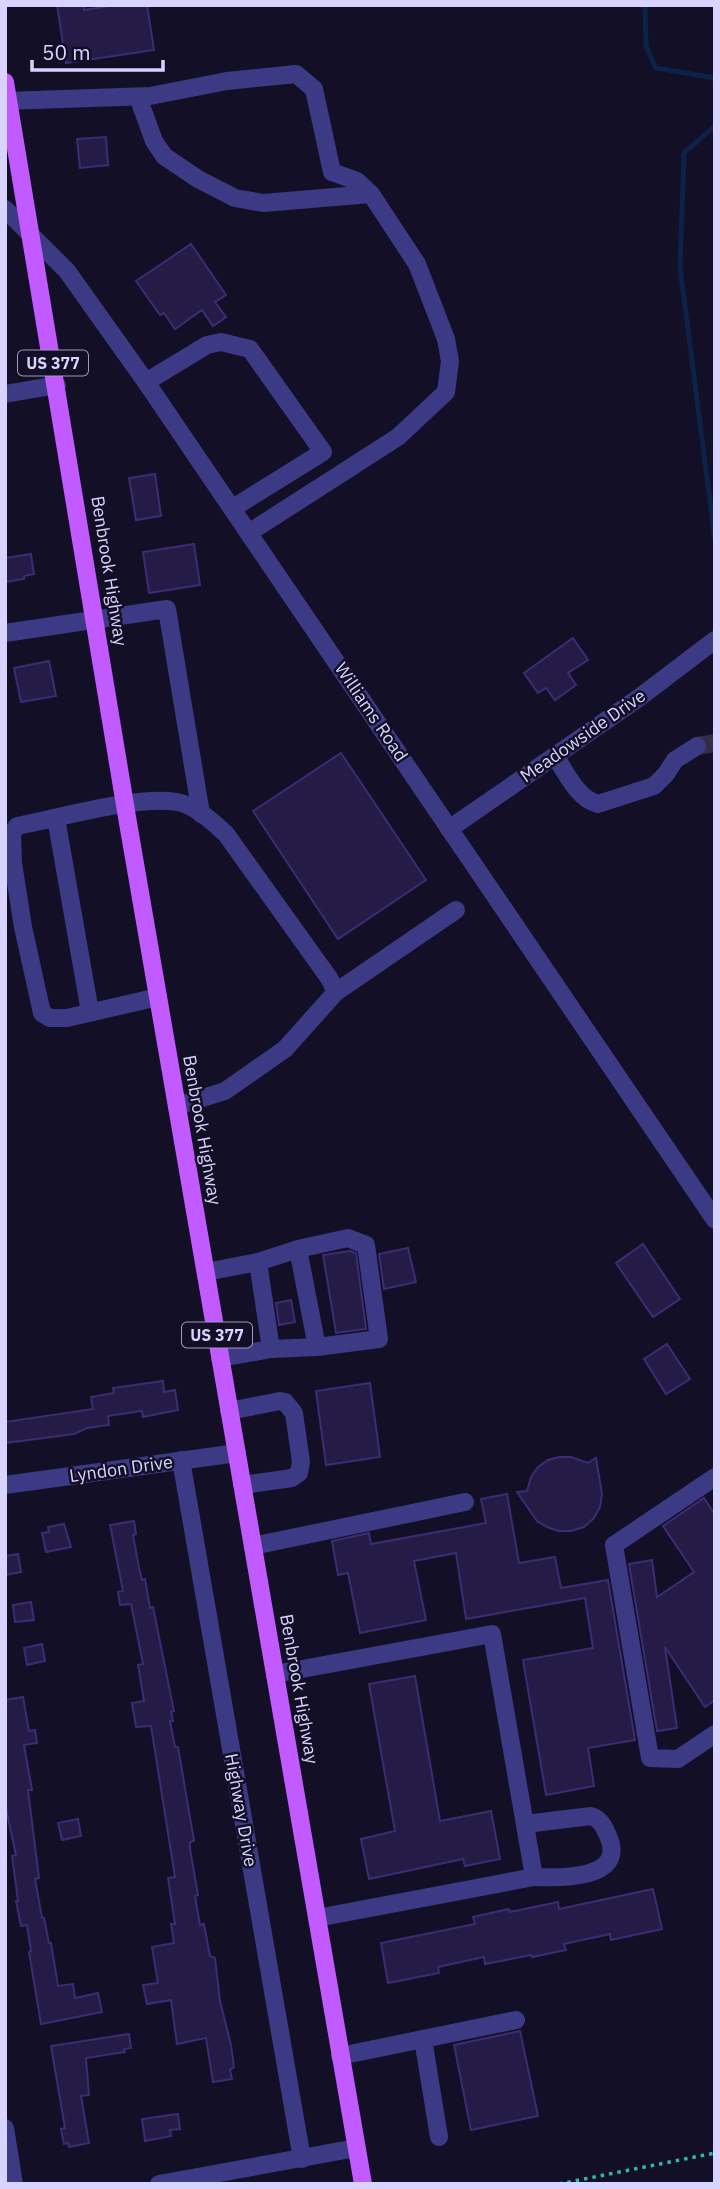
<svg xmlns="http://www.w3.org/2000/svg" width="720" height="2189" viewBox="0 0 720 2189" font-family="'IBM Plex Sans',sans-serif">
<rect width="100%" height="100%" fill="#130f26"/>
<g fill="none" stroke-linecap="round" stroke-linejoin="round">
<g stroke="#0c2248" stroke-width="5">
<polyline points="645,5 646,46 656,68 715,78"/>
<polyline points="715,126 684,153 680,267 715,540"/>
</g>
</g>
<g fill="#241b47" stroke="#3b2d73" stroke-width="2">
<polygon points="57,5 83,5 84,10 116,5 147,5 154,50 66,63"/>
<polygon points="106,137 108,165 80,168 77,139"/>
<polygon points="191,244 226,295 215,302 226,317 213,326 202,310 175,329 164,313 160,315 136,281"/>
<polygon points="155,474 161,516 136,520 129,478"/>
<polygon points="194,544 200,585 149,593 143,552"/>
<polygon points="31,554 34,574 24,576 24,579 5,582 5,558"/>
<polygon points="573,638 588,660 568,673 576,685 555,700 546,688 538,693 524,673"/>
<polygon points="49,661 56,696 21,702 14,668"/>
<polygon points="341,753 426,880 338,939 253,811"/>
<polygon points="643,1244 680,1299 653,1317 616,1263"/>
<polygon points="408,1248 416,1282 384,1289 379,1254"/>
<polygon points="350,1251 356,1253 366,1329 336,1333 323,1255"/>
<polygon points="291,1300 295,1322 279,1325 276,1303"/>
<polygon points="667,1344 690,1379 666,1394 644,1359"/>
<polygon points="163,1381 164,1392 175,1390 178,1410 143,1417 142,1411 108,1416 109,1425 87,1428 74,1434 5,1443 5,1422 93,1409 91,1397 114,1393 113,1388"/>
<polygon points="370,1383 380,1457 326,1465 316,1391"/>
<polygon points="559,1457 571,1457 588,1463 596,1458 602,1494 600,1507 594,1518 584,1527 571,1531 558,1531 547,1527 537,1521 517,1492 527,1491 531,1477 538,1467 548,1460"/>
<polygon points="507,1494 519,1563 555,1557 561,1588 608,1580 635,1740 588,1748 594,1786 546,1795 523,1660 593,1648 585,1598 466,1619 456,1553 414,1561 426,1620 360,1633 348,1573 338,1575 332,1541 369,1533 371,1544 486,1523 481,1499"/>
<polygon points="704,1498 715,1515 715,1700 705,1707 665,1647 677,1728 657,1731 629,1564 652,1560 657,1597 694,1572 663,1526"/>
<polygon points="134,1521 136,1534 133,1535 139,1568 142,1580 145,1579 150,1608 153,1607 174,1711 171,1712 173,1721 170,1721 175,1747 178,1747 194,1841 190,1842 190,1849 198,1895 195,1896 200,1925 204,1924 210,1956 215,1958 220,2001 231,2045 234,2067 230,2070 232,2079 213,2082 206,2038 177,2044 171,2000 147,2004 143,1985 158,1983 152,1947 174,1943 171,1924 175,1924 168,1878 175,1877 151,1726 136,1727 132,1703 144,1701 138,1665 143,1664 131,1604 120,1605 118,1592 123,1591 110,1525"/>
<polygon points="64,1524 71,1547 46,1552 42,1533 49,1532 48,1527"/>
<polygon points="18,1554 21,1572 5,1575 5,1556"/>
<polygon points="31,1602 34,1620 15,1622 13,1605"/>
<polygon points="42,1644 45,1661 27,1665 24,1648"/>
<polygon points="415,1676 440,1821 491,1811 500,1859 465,1866 463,1859 369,1879 361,1839 395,1831 369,1684"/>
<polygon points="23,1697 29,1731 35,1730 37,1743 24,1745 32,1790 28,1790 39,1878 35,1879 42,1918 44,1918 49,1943 51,1943 58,1986 73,1984 75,1998 98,1993 102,2012 41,2024 29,1952 31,1951 27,1925 21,1926 16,1901 18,1901 12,1856 16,1855 5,1804 5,1700"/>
<polygon points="78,1819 81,1836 62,1840 58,1823"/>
<polygon points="653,1889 662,1929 611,1940 610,1934 564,1944 566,1950 532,1957 531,1955 485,1964 484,1957 438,1967 439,1973 388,1983 381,1943 475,1924 473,1917 509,1909 510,1912 558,1902 559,1909"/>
<polygon points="520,2031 538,2116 471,2130 454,2045"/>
<polygon points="129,2034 131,2048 124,2049 125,2052 86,2058 89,2095 81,2096 89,2143 69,2147 68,2143 64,2144 61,2129 65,2128 51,2046"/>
<polygon points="178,2114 180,2129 170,2130 171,2136 145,2141 142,2119"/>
</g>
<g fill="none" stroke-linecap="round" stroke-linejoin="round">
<polyline stroke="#312d47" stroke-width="18" stroke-dasharray="18 9" stroke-linecap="butt" points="697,746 715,743"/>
<polyline stroke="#2fb8b0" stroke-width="3.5" stroke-dasharray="3.5 5" stroke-linecap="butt" points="559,2184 715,2153"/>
<g stroke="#3d3a85" stroke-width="18">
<polyline points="138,97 154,141 164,156 198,179 235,198 263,203 371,194"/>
<polyline points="5,101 150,96 227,81 296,74 314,89 332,172 357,181 371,194 417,264 446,339 450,361 446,392 398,437 250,532"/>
<polyline points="5,209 67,271 146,382 715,1220"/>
<polyline points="146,382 207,345 221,342 250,349 323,452 233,508"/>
<polyline points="5,394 57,385"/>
<polyline points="5,633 167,609 201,814"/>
<path d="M555 756C567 774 577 798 598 804L654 786 666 774 675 760 697 746"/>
<polyline points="56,818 90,1012"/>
<polyline points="449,829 640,697 715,640"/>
<polyline points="336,992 456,910"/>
<path d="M158 997 67 1018H50L42 1013 23 927 13 863 12 834 17 826C59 818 137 795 177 802 195 805 213 822 226 834L329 978 336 992 285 1049 225 1091 177 1106"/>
<polyline points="298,1249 348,1238 366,1245 379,1339 317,1347"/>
<polyline points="258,1262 271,1349"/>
<polyline points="206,1272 258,1262 298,1249 317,1347 271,1349 220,1358"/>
<polyline points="229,1411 280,1401 285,1402 294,1413 301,1462 299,1473 292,1478 242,1485"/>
<polyline points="181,1460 302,2159"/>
<polyline points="715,1477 614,1545 650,1758 678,1759 715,1734"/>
<polyline points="5,1485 237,1453"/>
<polyline points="253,1546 465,1502"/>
<polyline points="275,1674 492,1634 534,1877 317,1918"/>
<path d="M525 1824 591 1816C600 1819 604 1826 608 1836 628 1880 559 1878 534 1877"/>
<polyline points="423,2039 439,2137"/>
<polyline points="340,2056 516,2020"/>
<polyline points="5,2128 14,2184"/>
<polyline points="159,2184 356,2148"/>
</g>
<polyline stroke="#c25bff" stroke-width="18" points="5,82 128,823 363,2184"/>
</g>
<g text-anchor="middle" stroke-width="5" stroke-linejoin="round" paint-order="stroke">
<g fill="#130f26" stroke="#9e99be" stroke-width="2">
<rect x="18" y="350.5" width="70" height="25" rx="5"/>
<rect x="182" y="1322.5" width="70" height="25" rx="5"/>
</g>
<g font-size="16" font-weight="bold" fill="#d9d4ff">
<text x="53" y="369">US 377</text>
<text x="217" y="1341">US 377</text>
</g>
<g font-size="18" fill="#d9d4ff" stroke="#130f26">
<text transform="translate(109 571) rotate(81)" y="6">Benbrook Highway</text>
<text transform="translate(371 712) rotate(56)" y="6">Williams Road</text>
<text transform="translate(583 736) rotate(-35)" y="6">Meadowside Drive</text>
<text transform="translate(202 1130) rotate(80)" y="6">Benbrook Highway</text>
<text transform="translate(121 1469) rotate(-8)" y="6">Lyndon Drive</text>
<text transform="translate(299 1689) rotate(80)" y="6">Benbrook Highway</text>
<text transform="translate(241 1810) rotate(80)" y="6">Highway Drive</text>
</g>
</g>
<rect width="720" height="2189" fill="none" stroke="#d9d4ff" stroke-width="14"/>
<path d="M32 60v10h131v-10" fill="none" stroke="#d9d4ff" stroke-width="3.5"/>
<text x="42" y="60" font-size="21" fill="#d9d4ff" stroke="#130f26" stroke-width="5" paint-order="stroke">50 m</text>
</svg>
